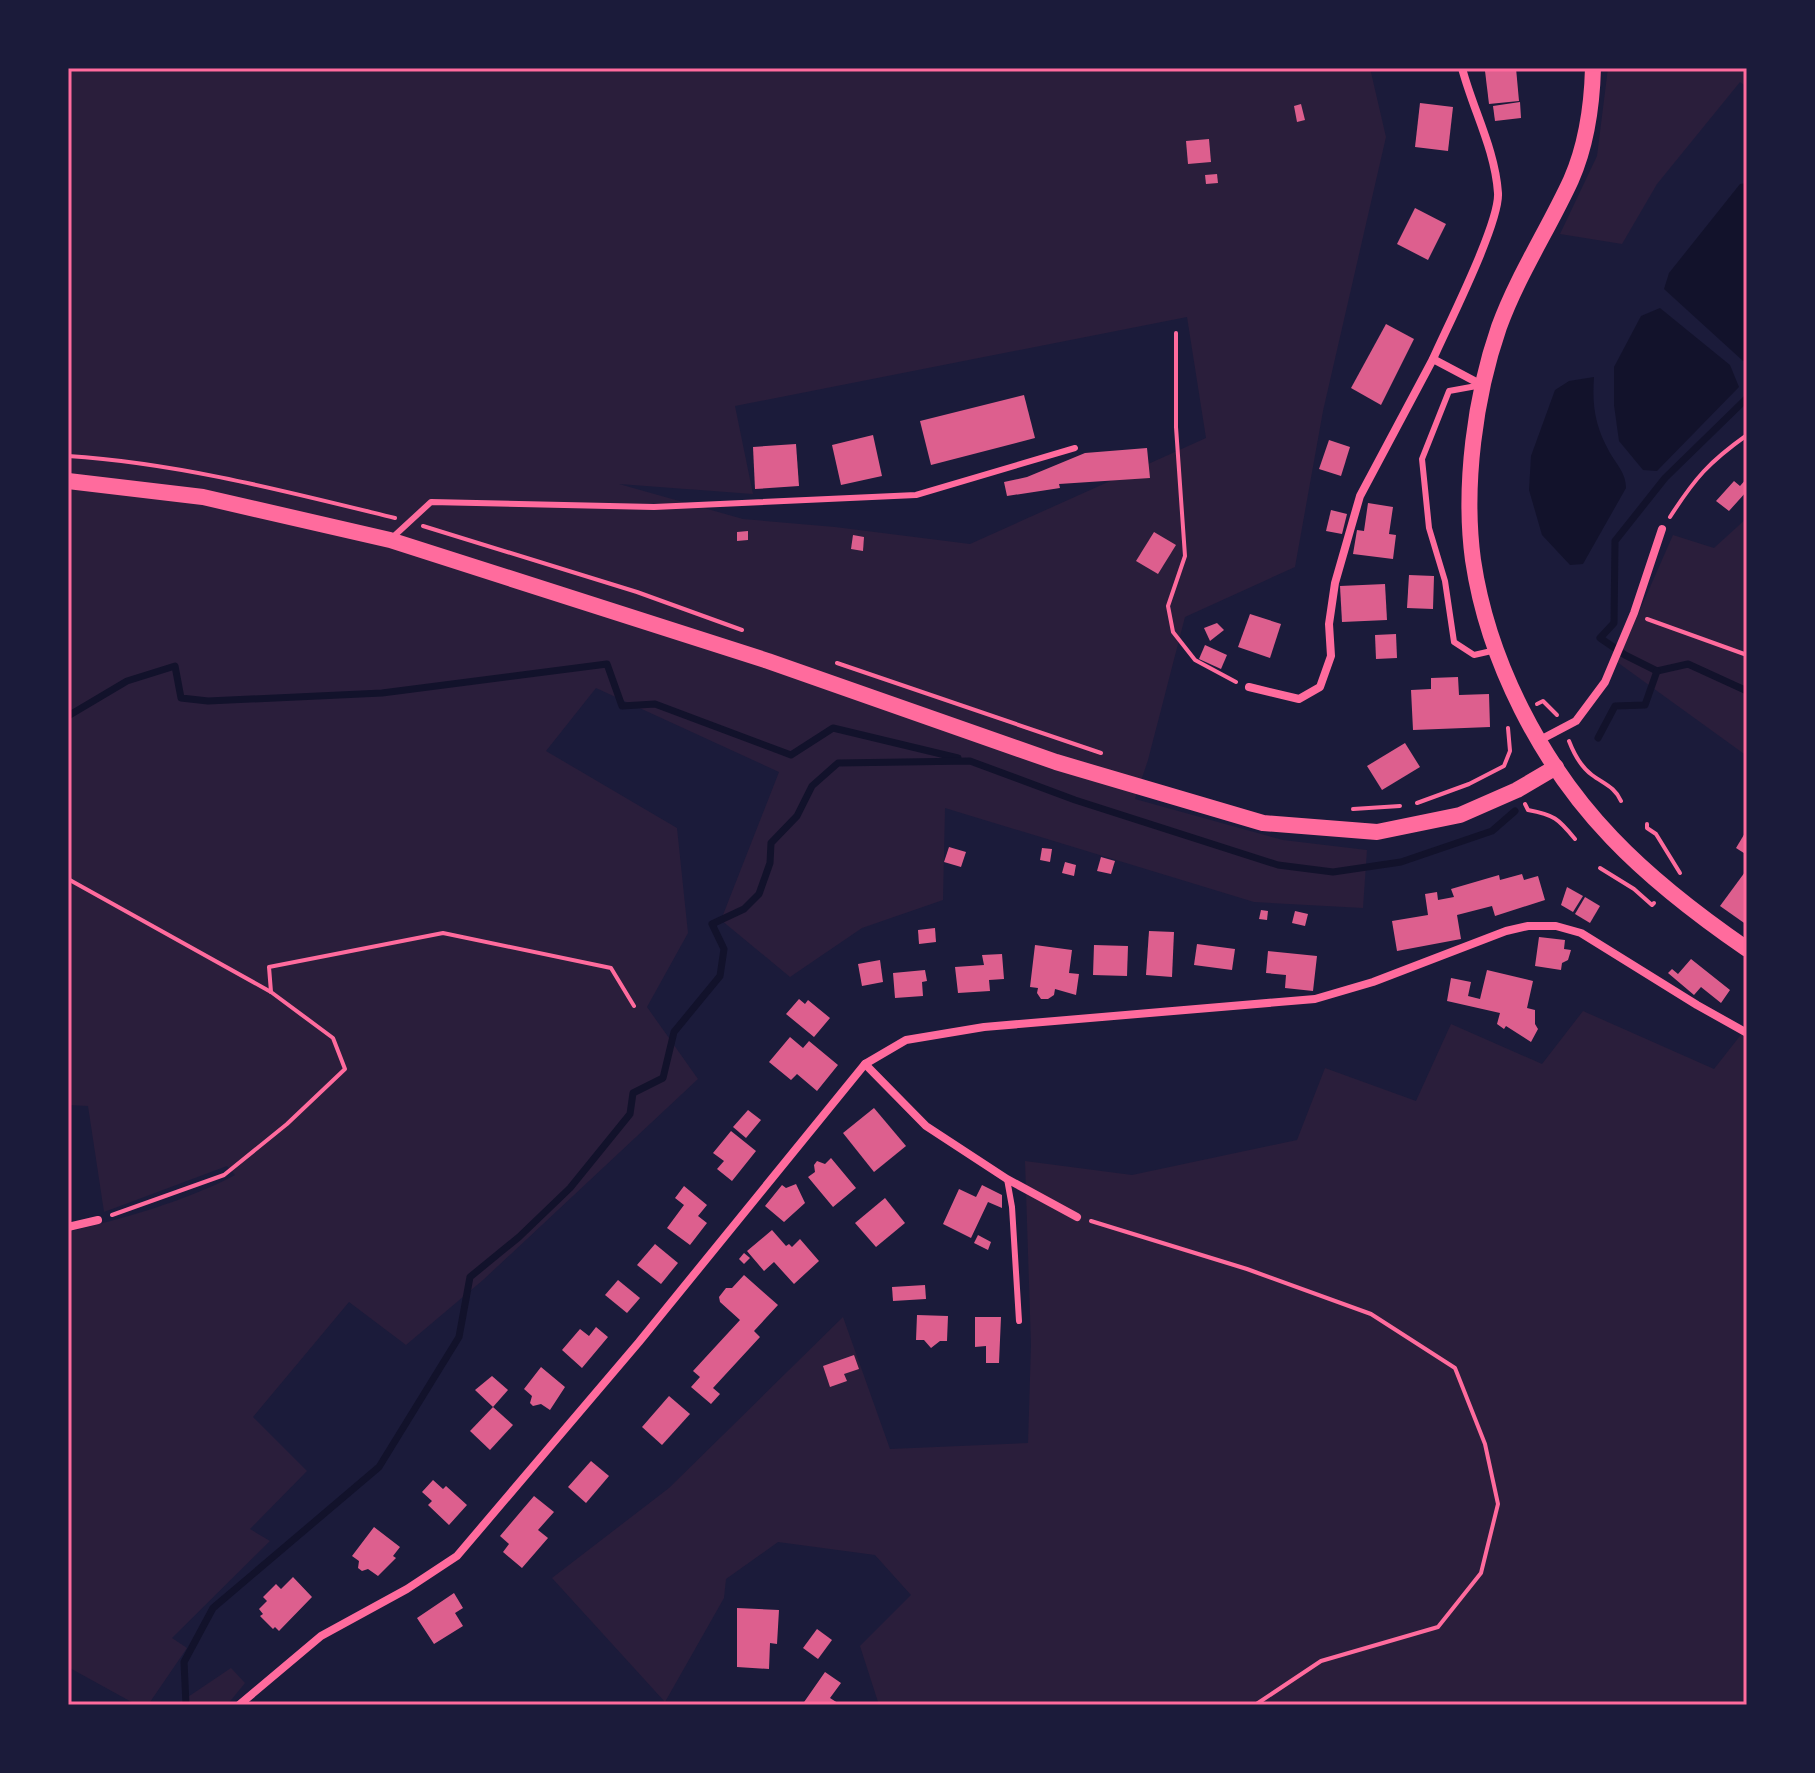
<svg xmlns="http://www.w3.org/2000/svg" width="1815" height="1773" viewBox="0 0 1815 1773" font-family="'Source Sans 3',sans-serif">
<rect width="100%" height="100%" fill="#1b1b3a"/>
<g fill="#2a1e3b" fill-rule="evenodd">
<path d="M68 68H1370L1386 137 1323 411 1295 567 1185 617 1148 760 1135 799 1283 840 1367 850 1363 908 1254 902 945 808 943 900 862 928 790 977 721 920 779 772 596 688 546 751 677 828 688 933 647 1007 698 1079 483 1280 406 1345 349 1302 253 1417 307 1471 250 1529 270 1541 172 1638 187 1648 148 1705H137L68 1667V1232C124 1218 184 1202 235 1175L227 1166 104 1212 88 1106 68 1105ZM1187 317 1206 438 970 544 835 527 743 519 619 484 753 494 735 406Z"/>
<polygon points="1608,68 1747,68 1747,87 1740,82 1657,184 1622,244 1560,234 1597,156"/>
<polygon points="1747,518 1747,756 1617,662 1673,535 1714,548"/>
<polygon points="1583,1011 1714,1069 1747,1027 1747,1705 879,1705 860,1646 911,1595 875,1555 778,1542 726,1579 724,1598 665,1702 552,1578 669,1488 843,1317 890,1449 1028,1443 1031,1345 1025,1161 1132,1175 1297,1140 1325,1068 1416,1101 1451,1024 1542,1064"/>
<polygon points="231,1668 245,1683 227,1705 176,1705"/>
</g>
<g fill="#12122b">
<polygon points="1747,183 1747,359 1743,361 1664,289 1669,273 1740,184"/>
<polygon points="1660,308 1730,365 1739,387 1657,471 1643,470 1619,441 1614,405 1614,367 1641,316"/>
<path d="M1594 377C1592 407 1595 426 1610 453 1617 465 1626 473 1626 488L1583 564 1570 565 1542 535 1529 490 1531 456 1555 390 1569 381Z"/>
</g>
<g fill="none" stroke-linecap="round" stroke-linejoin="round">
<g stroke="#12122b" stroke-width="7">
<polyline points="1747,398 1665,478 1615,541 1614,623 1600,638 1625,655 1657,671 1688,664 1747,691"/>
<polyline points="68,716 127,681 175,666 181,698 208,701 382,693 607,664 622,706 655,704 791,755 833,728 958,758"/>
<polyline points="1598,738 1615,706 1645,705 1657,671"/>
<polyline points="186,1705 184,1662 213,1608 379,1467 459,1337 470,1277 519,1237 570,1188 630,1114 633,1093 663,1078 674,1032 720,976 724,949 712,924 744,909 759,894 770,863 771,843 797,816 812,786 838,763 970,761 1075,800 1278,865 1333,872 1401,862 1492,831 1515,811"/>
</g>
</g>
<g fill="#dd5f8e">
<polygon points="1509,68 1516,68 1519,101 1489,104 1485,71"/>
<polygon points="1520,102 1521,118 1495,121 1493,106"/>
<polygon points="1420,103 1453,107 1448,151 1415,147"/>
<polygon points="1301,104 1305,120 1297,122 1294,106"/>
<polygon points="1209,139 1211,162 1188,164 1186,141"/>
<polygon points="1217,174 1218,183 1206,184 1205,175"/>
<polygon points="1415,208 1446,224 1428,260 1397,244"/>
<polygon points="1386,324 1414,339 1381,405 1351,388"/>
<polygon points="1024,395 1035,438 931,465 920,421"/>
<polygon points="873,435 882,476 841,485 832,445"/>
<polygon points="1329,440 1350,447 1341,476 1319,469"/>
<polygon points="796,444 799,486 755,489 753,447"/>
<polygon points="1147,448 1150,478 1059,484 1060,488 1007,496 1004,482 1027,477 1085,453"/>
<polygon points="1747,478 1747,491 1729,511 1716,501 1734,481 1740,486"/>
<polygon points="1368,503 1393,507 1389,534 1396,535 1393,559 1353,554 1357,530 1364,531"/>
<polygon points="1331,510 1347,514 1342,534 1326,531"/>
<polygon points="748,531 748,540 737,541 737,532"/>
<polygon points="1154,532 1176,545 1158,574 1136,561"/>
<polygon points="853,535 864,537 863,551 851,549"/>
<polygon points="1409,575 1434,576 1433,609 1407,608"/>
<polygon points="1385,584 1387,620 1342,622 1340,586"/>
<polygon points="1250,614 1281,624 1270,658 1238,647"/>
<polygon points="1217,623 1224,630 1210,641 1204,628"/>
<polygon points="1396,634 1397,658 1376,659 1375,635"/>
<polygon points="1205,645 1227,655 1221,669 1199,659"/>
<polygon points="1458,677 1459,695 1489,694 1490,727 1413,730 1411,690 1431,689 1431,678"/>
<polygon points="1405,743 1420,767 1382,790 1367,766"/>
<polygon points="1745,833 1747,834 1747,855 1736,848"/>
<polygon points="949,847 966,852 961,867 944,862"/>
<polygon points="1042,848 1052,849 1050,862 1040,860"/>
<polygon points="1101,857 1115,861 1111,874 1097,871"/>
<polygon points="1065,862 1076,865 1074,876 1062,873"/>
<polygon points="1745,872 1747,874 1747,925 1720,906"/>
<polygon points="1522,874 1524,880 1538,876 1545,900 1495,916 1492,906 1457,915 1461,939 1397,951 1392,921 1428,915 1425,894 1437,892 1438,900 1454,897 1451,889 1499,875 1500,880"/>
<polygon points="1567,887 1583,896 1573,912 1561,905"/>
<polygon points="1585,897 1600,906 1590,923 1575,914"/>
<polygon points="1261,910 1268,911 1267,920 1259,919"/>
<polygon points="1295,911 1308,914 1305,926 1292,923"/>
<polygon points="935,928 936,942 919,944 918,930"/>
<polygon points="1149,931 1174,932 1172,977 1146,975"/>
<polygon points="1539,937 1565,940 1564,949 1571,950 1568,960 1562,963 1561,970 1535,966"/>
<polygon points="1197,944 1235,949 1232,970 1194,965"/>
<polygon points="1035,945 1072,950 1069,973 1079,974 1076,995 1055,989 1054,995 1048,999 1041,999 1037,993 1038,988 1030,987"/>
<polygon points="1094,945 1128,946 1127,976 1093,975"/>
<polygon points="1268,951 1317,956 1313,991 1285,988 1286,975 1266,973"/>
<polygon points="1002,954 1004,979 989,980 990,991 958,993 955,967 984,965 982,955"/>
<polygon points="1691,959 1730,990 1721,1003 1701,987 1694,995 1668,973 1672,969 1678,974"/>
<polygon points="880,960 883,982 862,986 858,964"/>
<polygon points="925,970 927,981 922,982 923,996 895,998 893,973"/>
<polygon points="1487,970 1533,981 1527,1008 1535,1010 1535,1024 1538,1029 1531,1042 1506,1026 1504,1029 1497,1024 1500,1013 1447,1001 1451,978 1471,982 1468,996 1480,999"/>
<polygon points="799,999 805,1004 808,1000 830,1018 814,1037 786,1014"/>
<polygon points="790,1037 803,1048 809,1041 838,1065 817,1091 797,1074 791,1080 769,1062"/>
<polygon points="874,1108 906,1146 874,1172 843,1133"/>
<polygon points="748,1110 761,1120 746,1138 733,1127"/>
<polygon points="731,1131 756,1151 732,1181 717,1169 724,1161 713,1153"/>
<polygon points="831,1158 856,1188 833,1207 808,1177 815,1172 814,1165 817,1161 825,1164"/>
<polygon points="796,1184 805,1203 784,1222 765,1206 782,1185 786,1188"/>
<polygon points="982,1185 1002,1195 1002,1208 988,1202 971,1238 943,1224 959,1189 976,1197"/>
<polygon points="684,1186 707,1205 698,1216 707,1223 690,1245 667,1228 684,1205 675,1198"/>
<polygon points="885,1198 905,1223 876,1247 855,1223"/>
<polygon points="772,1230 786,1246 789,1244 792,1247 800,1239 819,1261 794,1284 774,1262 764,1271 747,1251"/>
<polygon points="978,1235 991,1242 988,1250 974,1243"/>
<polygon points="655,1244 678,1263 661,1284 637,1265"/>
<polygon points="744,1253 750,1258 744,1264 739,1259"/>
<polygon points="744,1275 778,1305 754,1331 760,1337 713,1388 720,1394 711,1404 691,1387 700,1377 693,1371 740,1320 720,1302 719,1297 726,1288 732,1288"/>
<polygon points="618,1280 640,1298 627,1313 605,1295"/>
<polygon points="925,1285 926,1299 893,1301 892,1287"/>
<polygon points="917,1315 948,1316 947,1341 940,1341 931,1348 924,1340 916,1340"/>
<polygon points="975,1317 1001,1317 999,1363 986,1363 986,1346 975,1347"/>
<polygon points="596,1327 608,1337 582,1368 562,1350 580,1329 589,1336"/>
<polygon points="854,1355 859,1369 844,1374 847,1381 830,1387 823,1366"/>
<polygon points="541,1367 565,1387 550,1410 541,1404 533,1406 530,1403 532,1396 524,1389"/>
<polygon points="492,1376 508,1390 493,1407 475,1390"/>
<polygon points="669,1396 690,1414 662,1445 642,1427"/>
<polygon points="493,1407 513,1425 490,1450 470,1431"/>
<polygon points="591,1461 609,1476 586,1503 568,1487"/>
<polygon points="433,1480 443,1489 446,1486 467,1505 449,1525 428,1505 432,1501 422,1492"/>
<polygon points="534,1496 554,1512 538,1530 548,1538 522,1568 503,1552 509,1544 500,1536"/>
<polygon points="374,1527 400,1547 393,1556 396,1558 378,1576 368,1569 362,1571 358,1568 359,1561 352,1556"/>
<polygon points="293,1577 312,1597 279,1631 275,1627 273,1629 260,1616 263,1614 259,1609 267,1601 263,1597 276,1584 281,1589"/>
<polygon points="454,1593 463,1608 455,1613 463,1626 434,1644 417,1618"/>
<polygon points="737,1608 779,1610 777,1644 770,1643 769,1669 737,1667"/>
<polygon points="817,1629 832,1640 818,1659 803,1648"/>
<polygon points="825,1672 841,1683 830,1698 841,1705 802,1705"/>
</g>
<g fill="none" stroke-linecap="round" stroke-linejoin="round">
<g stroke="#ff6b9d" stroke-width="4">
<polyline points="1176,333 1176,427 1185,556 1168,606 1173,632 1195,660 1236,682"/>
<path d="M68 456C178 463 289 492 395 518"/>
<path d="M1670 517C1695 478 1709 462 1747 435"/>
<polyline points="423,526 637,592 742,630"/>
<polyline points="1647,619 1747,655"/>
<polyline points="837,663 1101,753"/>
<polyline points="1537,704 1543,701 1557,715"/>
<path d="M1569 741C1574 754 1581 767 1592 775 1604 784 1615 787 1621 801"/>
<polyline points="1417,803 1469,784 1504,766 1510,751 1508,728"/>
<path d="M1525 804 1528 810C1554 815 1558 818 1575 839"/>
<polyline points="1353,809 1400,806"/>
<polyline points="1647,824 1647,828 1656,834 1680,873"/>
<polyline points="1600,868 1634,889 1652,905 1654,903"/>
<polyline points="68,879 271,992 333,1038 345,1069 287,1124 224,1175 112,1215"/>
<polyline points="271,992 269,967 443,933 611,968 634,1006"/>
<polyline points="1091,1221 1247,1269 1371,1314 1455,1368 1485,1444 1498,1504 1481,1573 1438,1627 1321,1661 1255,1705"/>
</g>
<g stroke="#ff6b9d" stroke-width="6">
<polyline points="1482,385 1449,391 1422,459 1429,528 1445,581 1454,642 1474,655 1496,650"/>
<polyline points="393,537 431,502 654,507 916,495 1075,448"/>
<polyline points="1007,1179 1012,1207 1019,1321"/>
</g>
<g stroke="#ff6b9d" stroke-width="8">
<path d="M1462 68C1473 110 1495 149 1498 193 1500 223 1447 327 1433 359L1482 385"/>
<polyline points="1249,687 1299,699 1320,687 1331,656 1329,624 1335,583 1360,496 1433,359"/>
<polyline points="1540,740 1576,721 1605,682 1634,613 1662,529"/>
<polyline points="865,1064 926,1126 1007,1179 1077,1217"/>
<polyline points="68,1227 98,1220"/>
<polyline points="239,1705 321,1636 407,1589 457,1556 639,1342 865,1064 906,1040 984,1027 1315,999 1373,982 1506,931 1528,926 1556,926 1581,933 1697,1005 1747,1033"/>
</g>
<g stroke="#ff6b9d" stroke-width="16">
<path d="M1593 68C1592 105 1586 146 1571 180 1548 230 1518 275 1499 327 1475 396 1463 486 1473 560 1488 661 1541 764 1612 838 1652 880 1699 916 1747 949"/>
<polyline points="68,481 203,497 390,540 768,661 1056,762 1263,823 1377,832 1460,815 1517,790 1556,767"/>
</g>
</g>
<rect width="1815" height="1773" fill="none" stroke="#1b1b3a" stroke-width="140"/>
<rect x="70" y="70" width="1675" height="1633" fill="none" stroke="#ff6b9d" stroke-width="3"/>
</svg>
